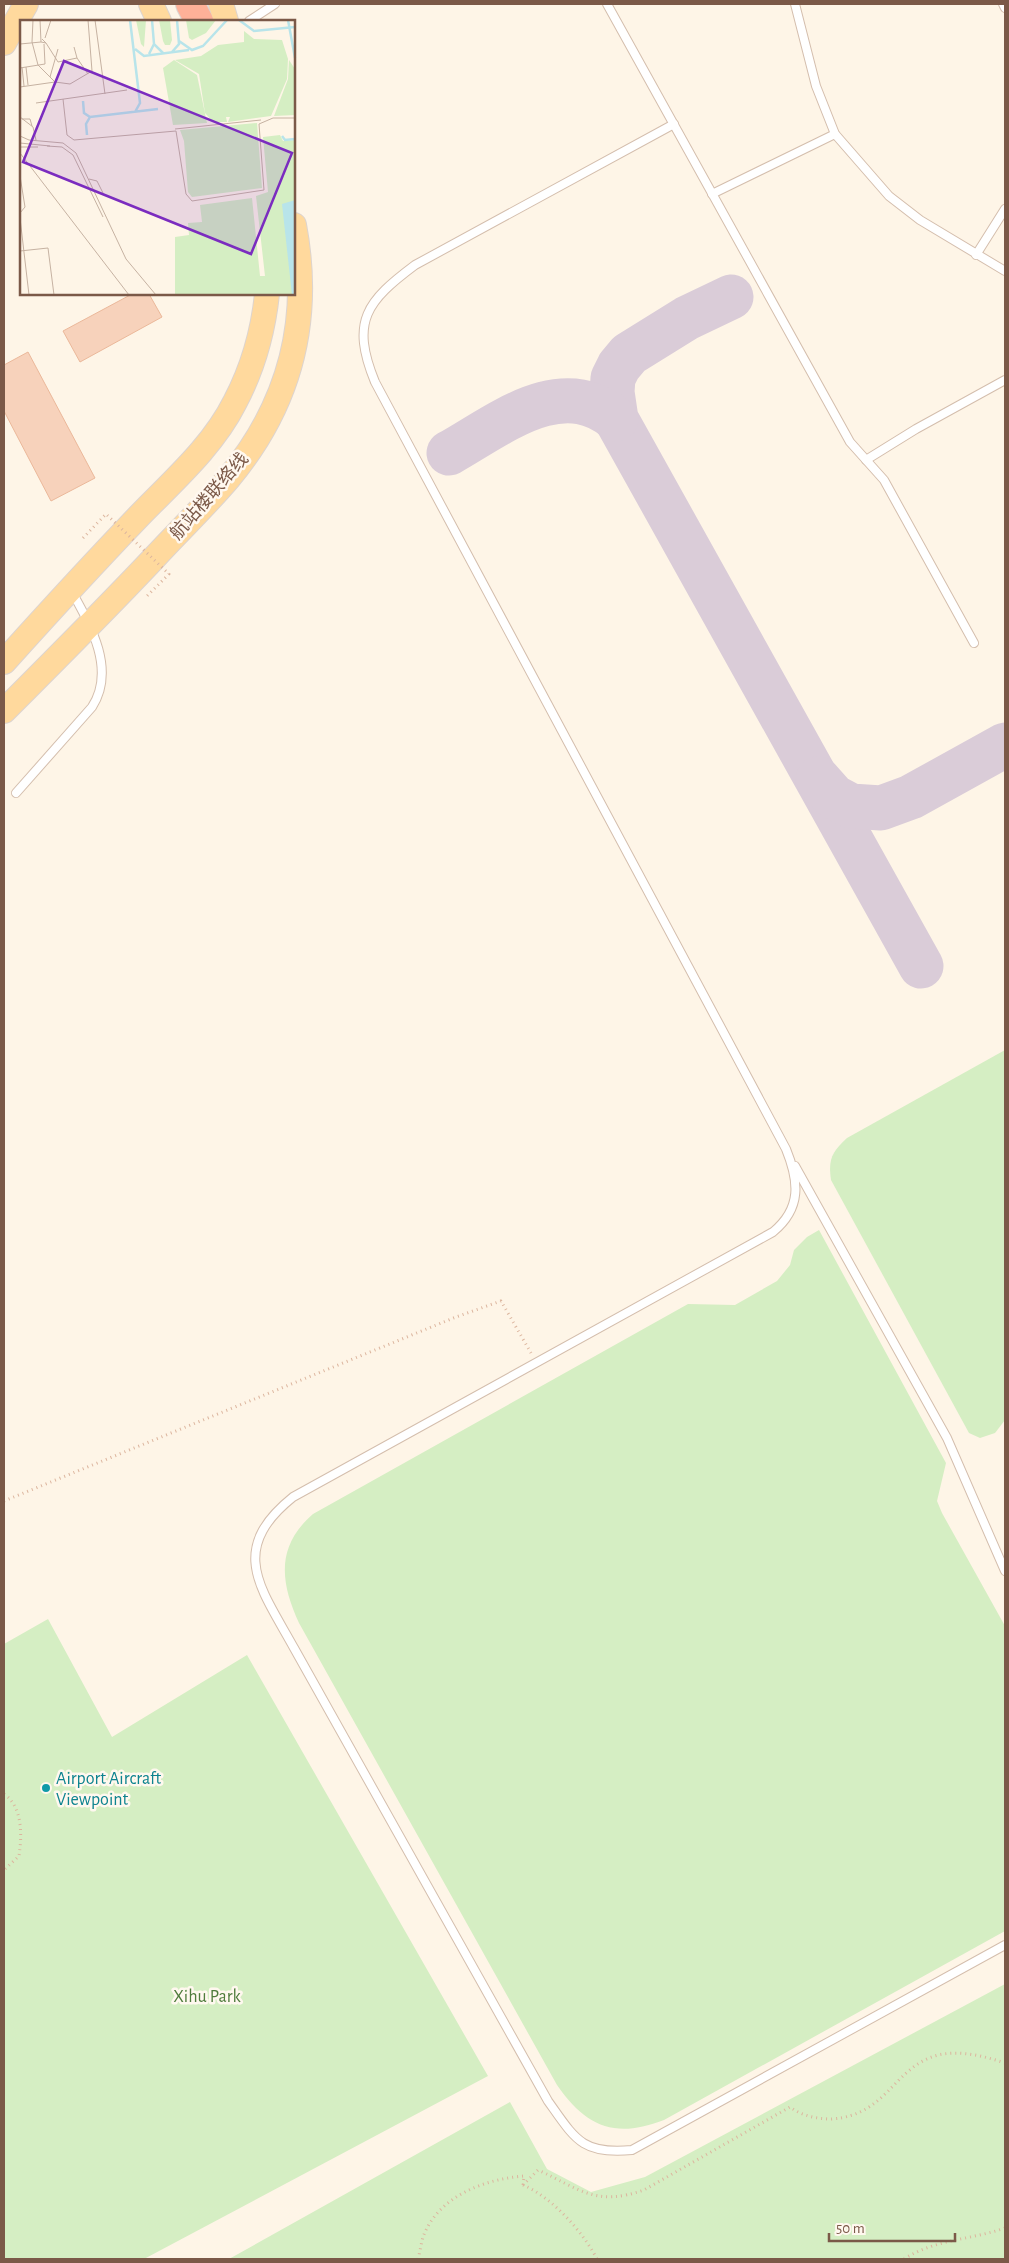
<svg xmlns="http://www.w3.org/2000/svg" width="1009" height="2263" viewBox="0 0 1009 2263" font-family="'Alegreya Sans','Noto Sans SC',sans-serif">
<rect width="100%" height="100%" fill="#fef5e7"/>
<g fill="#d5eec3">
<path d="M1005 1050V1420L995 1433 980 1438 969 1433 831 1180C828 1159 832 1152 847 1138Z"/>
<path d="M819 1230 946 1463 937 1501 942 1513 1005 1626V1931L664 2120C615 2139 586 2127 557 2085L299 1623C280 1582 276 1546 313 1514L688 1304 735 1305 777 1281 790 1265 794 1250 807 1237Z"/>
<polygon points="48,1619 112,1737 247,1655 488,2076 144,2259 4,2259 4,1644"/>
<polygon points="1005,1984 1005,2259 229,2259 510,2102 547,2169 591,2192 645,2177"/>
</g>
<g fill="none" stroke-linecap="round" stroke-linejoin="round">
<g stroke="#daccd8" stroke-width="45">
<polyline points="731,297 687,318 629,354 619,366 613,378 612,392 616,419 921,966"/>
<path d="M449 453C499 425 561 373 616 419"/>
<polyline points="818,779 834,797 851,806 881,808 911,797 1005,745"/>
</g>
</g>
<g fill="#f7d2bb" stroke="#ebb89a">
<polygon points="132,294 149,294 162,317 80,362 63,331"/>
<polygon points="28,352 95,478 51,501 4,411 4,365"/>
</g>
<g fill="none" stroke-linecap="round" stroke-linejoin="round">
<g stroke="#d4bead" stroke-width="10">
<g id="lane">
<polyline points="607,4 850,442 884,480 974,643"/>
<polyline points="795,4 816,86 835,134 889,196 920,220 1005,271"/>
<polyline points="1003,4 1005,8"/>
<polyline points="249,21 275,4"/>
<path d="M674 124 415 265C367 301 350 321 375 382L786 1149C799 1181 802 1208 773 1232L293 1497C227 1550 261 1588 294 1648L548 2101C575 2139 582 2155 632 2150L1005 1945"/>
<polyline points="712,194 835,134"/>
<polyline points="976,255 1005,209"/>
<polyline points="866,460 916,429 1005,380"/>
<path d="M16 793 92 707C116 670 91 626 72 592"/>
<polyline points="795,1166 947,1438 1005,1571"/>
</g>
</g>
<g stroke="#ddd4cf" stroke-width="26">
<g id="primary">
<polyline points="151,4 159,21"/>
<polyline points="221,4 226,21"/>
<polyline points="4,43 26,4"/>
<path d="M4 662C49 612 94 563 140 515 174 480 213 446 235 402 253 368 263 332 267 294"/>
<path d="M4 711C55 660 106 609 155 557 179 531 205 506 228 479 290 405 312 320 294 225"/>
</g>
</g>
<g stroke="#ddd4cf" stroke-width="30">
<polyline id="highway" points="190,4 199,21"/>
</g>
<g stroke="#dcb59e" stroke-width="3" stroke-dasharray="1 4" stroke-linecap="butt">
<polyline points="4,1501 456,1317 501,1301 531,1353"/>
<path d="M4 1794C23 1807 22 1836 19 1856L4 1870"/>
<path d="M523 2185 538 2170C580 2189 595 2207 644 2190L790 2107C802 2116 817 2119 832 2119 888 2115 893 2067 938 2055 960 2050 984 2056 1005 2063"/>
<path d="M523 2185C552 2197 583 2232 597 2259"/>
<path d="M418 2259C420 2252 421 2244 423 2237 438 2196 485 2179 524 2176L523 2185"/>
<path d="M904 2259C935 2239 971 2240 1005 2228"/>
</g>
<use href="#lane" stroke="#fff" stroke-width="8"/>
<use href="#primary" stroke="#ffd99d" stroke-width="24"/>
<use href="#highway" stroke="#feb198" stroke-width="28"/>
<polyline stroke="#dcb59e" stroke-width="3" stroke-dasharray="1 4" stroke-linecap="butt" points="83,538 106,514 169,574 145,598"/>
</g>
<circle fill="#0f9aa8" stroke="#fff8ef" stroke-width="2" cx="46" cy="1788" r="5"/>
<g text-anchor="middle" stroke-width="5" stroke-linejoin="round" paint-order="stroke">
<g font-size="18" fill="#7b5948" stroke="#fff8ef">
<text transform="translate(209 496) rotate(-49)" y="6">航站楼联络线</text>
</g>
<g font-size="18" fill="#0d838f" stroke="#fff8ef" text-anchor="start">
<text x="56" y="1784">Airport Aircraft<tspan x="56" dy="21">Viewpoint</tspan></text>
</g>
<g font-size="18" fill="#4f7c3c" stroke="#fff8ef">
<text x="207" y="2002">Xihu Park</text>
</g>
</g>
<g transform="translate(20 20)">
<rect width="275" height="275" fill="#fef5e7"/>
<path d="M116 0H126L124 27 121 24ZM139 0H150L152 20 150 25H145L143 21ZM166 0H196L186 13 172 20 169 18ZM224 11 234 19 262 20 268 39 267 59 251 96 208 102 210 97H206L207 102H193L185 93 179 54 155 40 181 36 198 25 224 22ZM154 40 177 55 187 103 153 105 143 48ZM269 40 275 49V95L254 96 268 59ZM237 103 242 168 172 177 168 172 164 121 160 110ZM260 115 263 121 275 120V275H155V217L169 215 168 203 182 202 180 185 232 178 240 256H245L236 176 248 172 243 117Z" fill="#d5eec3"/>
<path d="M275 180V275H272L262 184Z" fill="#b8e4ea"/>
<path fill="none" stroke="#b8e4ea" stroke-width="2.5" d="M110 0 120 83 115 92M132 0 134 24M219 0 234 11 275 7M268 0 275 38M159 21 172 30 183 26 207 0M115 29 124 36 169 30M152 32 159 24 157 0M129 34 134 24 143 33M63 81 64 93 70 97 138 89M67 115 66 104 70 97M262 116 265 120 275 119"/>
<path fill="none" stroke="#c6b2a2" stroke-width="1" d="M13 0 12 22 18 45 35 62 50 64 72 51 68 0M20 0 21 22 26 23 22 19M75 0 85 74M25 18 31 0M26 23 38 42 57 38M0 24 21 22M54 27 57 38 68 54M2 47 4 66M6 47 8 65M0 48 25 44 24 24M30 57 38 29M0 67 35 62M43 79 47 115 54 120 156 111 166 174 172 181 244 170 239 104 253 98H275M16 83 107 70M0 97 13 107 16 120M2 99H10L12 106M155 109 241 100M0 116 9 120 43 123 56 133 106 239 136 275M0 123 30 126M27 126 42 127 53 135 83 197M0 127H18M0 133 109 275M0 156 5 187 0 193M69 159 77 161 83 173M0 198 9 275M0 231 28 228 34 275"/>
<path fill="#7b2cbf" fill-opacity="0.15" stroke="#7b2cbf" stroke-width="2.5" d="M44 41 272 133 231 234 3 142Z"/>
<rect width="275" height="275" fill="none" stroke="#7b5948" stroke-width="2.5"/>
</g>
<rect width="1009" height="2263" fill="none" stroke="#7b5948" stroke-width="10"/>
<path d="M829 2233v8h126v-8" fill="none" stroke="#7b5948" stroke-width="2.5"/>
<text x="836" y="2233" font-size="15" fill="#7b5948" stroke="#fff8ef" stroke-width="4" paint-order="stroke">50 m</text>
</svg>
